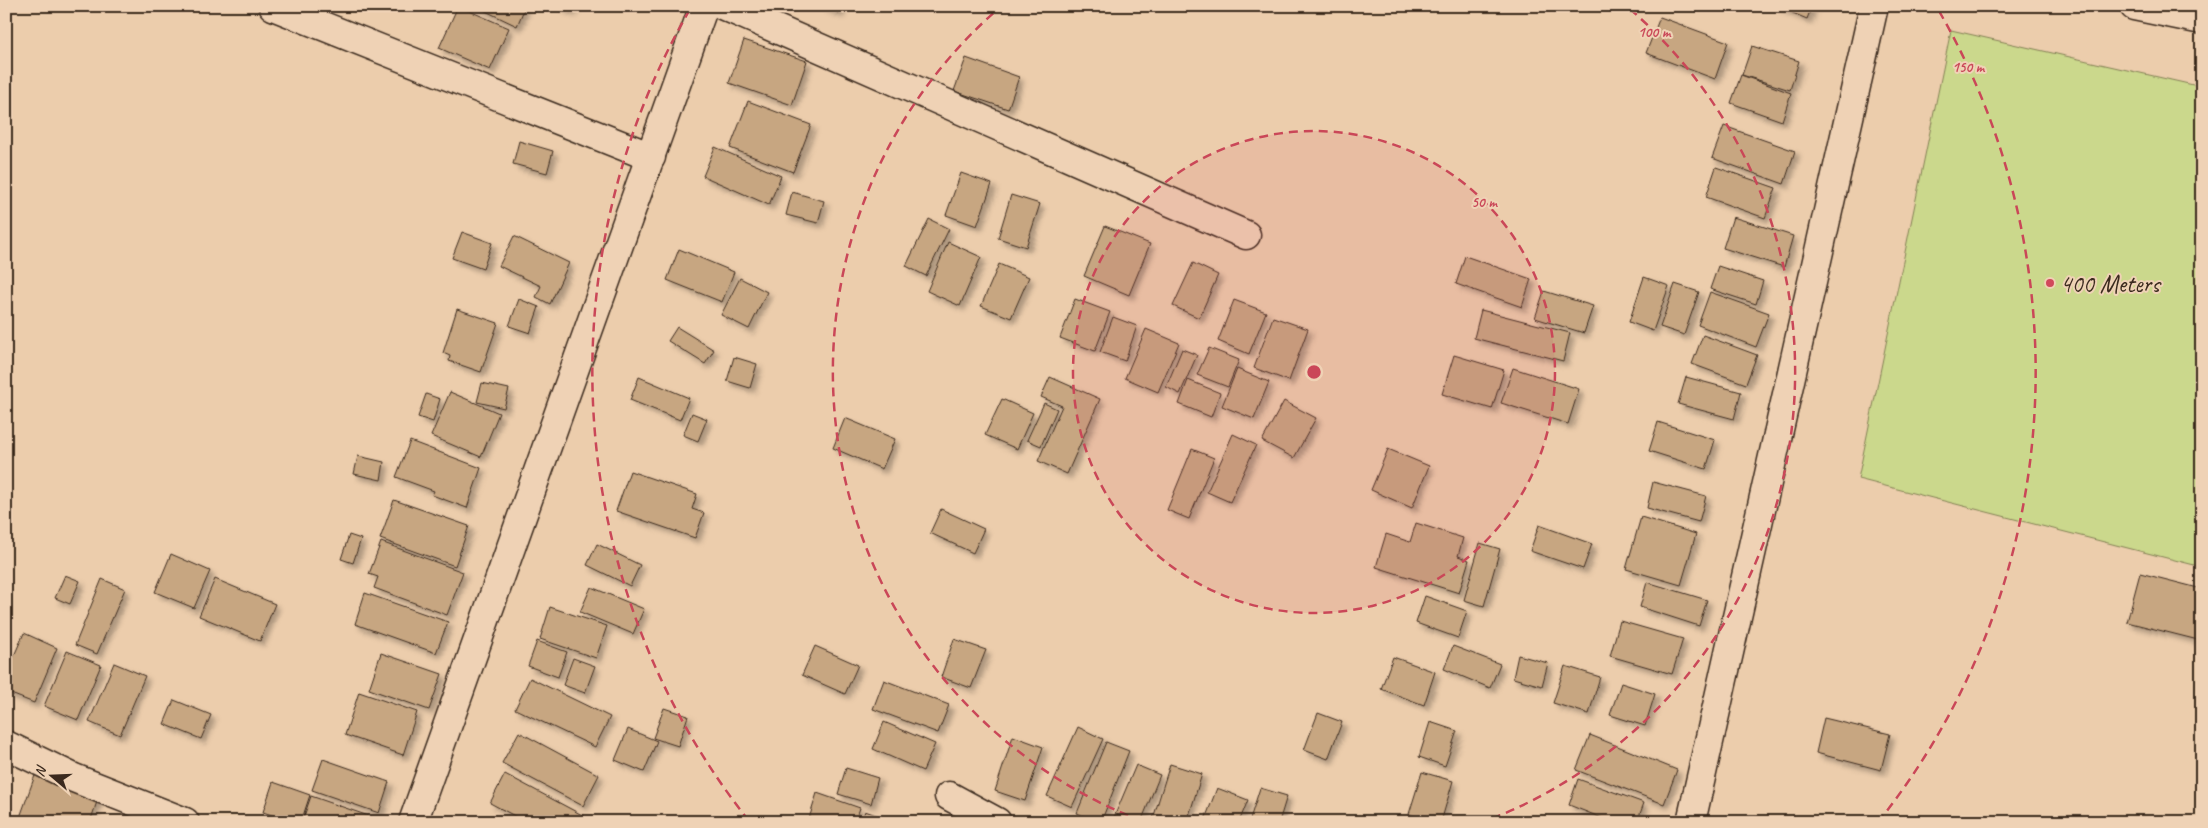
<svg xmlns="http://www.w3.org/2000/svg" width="2208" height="828" viewBox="0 0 2208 828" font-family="Caveat,sans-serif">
<defs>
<filter id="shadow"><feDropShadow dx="4.5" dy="4.5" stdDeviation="2.5" flood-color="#0004"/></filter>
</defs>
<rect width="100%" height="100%" fill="#eccdac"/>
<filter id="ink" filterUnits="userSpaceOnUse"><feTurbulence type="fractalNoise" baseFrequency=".02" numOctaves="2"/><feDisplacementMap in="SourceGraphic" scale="10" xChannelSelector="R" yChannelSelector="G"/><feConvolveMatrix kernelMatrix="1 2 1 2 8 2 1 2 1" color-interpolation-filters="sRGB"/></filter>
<g filter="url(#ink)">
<polygon fill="#cbd88c" stroke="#838155" points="1951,30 2202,87 2202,567 1858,479"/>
<g fill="#c7a681" stroke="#3b2a1e" filter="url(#shadow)">
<polygon points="458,6 509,28 490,70 439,48"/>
<polygon points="475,6 523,6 525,7 517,26"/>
<polygon points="557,6 573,6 571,12"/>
<polygon points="821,6 841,6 839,13"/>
<polygon points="1776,6 1812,6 1807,19"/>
<polygon points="1660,17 1728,42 1715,79 1646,53"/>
<polygon points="744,40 807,61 792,105 729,83"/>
<polygon points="1752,46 1799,61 1790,90 1742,75"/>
<polygon points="966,58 1019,77 1008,109 954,91"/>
<polygon points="1741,75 1791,93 1782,121 1731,103"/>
<polygon points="748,101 811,125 793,172 730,148"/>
<polygon points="1724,126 1795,151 1784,184 1712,158"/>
<polygon points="519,141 553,151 547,173 513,164"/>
<polygon points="715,147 781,176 769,205 703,176"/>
<polygon points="1716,167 1776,188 1765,218 1706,197"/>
<polygon points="961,173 992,184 977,226 946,215"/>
<polygon points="792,192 824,201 818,223 786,215"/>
<polygon points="1011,195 1040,204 1026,247 998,238"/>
<polygon points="1733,217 1793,236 1784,267 1723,248"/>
<polygon points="929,219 949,229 926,276 906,266"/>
<polygon points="1105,226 1150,244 1129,295 1084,276"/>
<polygon points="462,232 492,243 483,269 452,258"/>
<polygon points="514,236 569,263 550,304 536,297 541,286 499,266"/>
<polygon points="948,242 981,257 960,306 927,291"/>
<polygon points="679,249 734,272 722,302 667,280"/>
<polygon points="1465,256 1531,279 1522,307 1456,284"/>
<polygon points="1193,263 1218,275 1199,318 1173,306"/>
<polygon points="999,264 1029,277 1011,318 981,306"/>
<polygon points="1718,266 1763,281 1756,304 1710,289"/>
<polygon points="1644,277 1669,286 1653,331 1629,322"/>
<polygon points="740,278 767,292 749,329 721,315"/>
<polygon points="1675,284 1699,292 1684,335 1660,327"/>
<polygon points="1544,291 1593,306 1584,333 1535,318"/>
<polygon points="1710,292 1769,313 1756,347 1698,325"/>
<polygon points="519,299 539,307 530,333 509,326"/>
<polygon points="1075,299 1110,312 1095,351 1060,338"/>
<polygon points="1234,300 1266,312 1249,354 1218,341"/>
<polygon points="457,309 498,323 481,372 449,361 450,356 443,353"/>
<polygon points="1481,310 1570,333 1563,361 1474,338"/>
<polygon points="1113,317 1137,326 1125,361 1100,352"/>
<polygon points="1273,317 1308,329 1289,381 1254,368"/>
<polygon points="677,327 714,350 705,364 668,341"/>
<polygon points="1146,329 1179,343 1158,392 1125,378"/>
<polygon points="1703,335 1757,355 1746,384 1692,364"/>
<polygon points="1209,348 1239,360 1228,387 1197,375"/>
<polygon points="1182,349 1197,355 1180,394 1166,387"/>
<polygon points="1454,355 1504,370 1492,409 1442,394"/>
<polygon points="734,357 757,364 750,388 727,381"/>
<polygon points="1513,368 1579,389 1568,424 1501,403"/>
<polygon points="1237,369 1269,382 1254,419 1222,406"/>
<polygon points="639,377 689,398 680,420 630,400"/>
<polygon points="1050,377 1100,399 1067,474 1038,461 1062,406 1041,397"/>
<polygon points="1686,377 1741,392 1734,419 1678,404"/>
<polygon points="1188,380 1220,393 1211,417 1179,404"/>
<polygon points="482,383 509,389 504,408 477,402"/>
<polygon points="450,392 499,413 481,457 431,436"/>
<polygon points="426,394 440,399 433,422 418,417"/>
<polygon points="1002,399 1033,413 1017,449 985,435"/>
<polygon points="1284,401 1316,418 1294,458 1262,441"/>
<polygon points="1044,403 1057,409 1041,446 1027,440"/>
<polygon points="692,413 707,419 698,441 683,435"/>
<polygon points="845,418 895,439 882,469 833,448"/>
<polygon points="1658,422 1715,440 1706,469 1649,451"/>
<polygon points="1233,434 1256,445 1230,502 1207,492"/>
<polygon points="410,441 481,468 467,508 432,495 434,491 396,477"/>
<polygon points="1192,449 1214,458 1189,519 1167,510"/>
<polygon points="1388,449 1429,466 1412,508 1371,490"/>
<polygon points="358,456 384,462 381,480 354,474"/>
<polygon points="630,471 697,494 692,509 704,513 695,538 616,511"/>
<polygon points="1653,482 1706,496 1699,522 1647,508"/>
<polygon points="394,500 469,526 455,566 380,539"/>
<polygon points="941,509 984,529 973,553 930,533"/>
<polygon points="1641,517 1696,534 1681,585 1626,569"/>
<polygon points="1416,523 1463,538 1458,556 1469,560 1459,593 1376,567 1386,534 1410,542"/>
<polygon points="1539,525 1592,544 1583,569 1530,551"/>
<polygon points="349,535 361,539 353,563 341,559"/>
<polygon points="381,542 463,572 447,615 374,588 378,577 369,574"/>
<polygon points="1480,543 1500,549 1484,606 1464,600"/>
<polygon points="597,544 640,565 630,586 587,565"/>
<polygon points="171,554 210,571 194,608 155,592"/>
<polygon points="2140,573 2202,589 2202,641 2127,622"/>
<polygon points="65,575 80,581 70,604 55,598"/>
<polygon points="102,579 125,589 97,654 75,645"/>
<polygon points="215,579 275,604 260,641 199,616"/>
<polygon points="1647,582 1707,600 1699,626 1640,607"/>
<polygon points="591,587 644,609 633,634 580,612"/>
<polygon points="365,593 448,622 436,653 355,624"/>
<polygon points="1425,596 1467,611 1458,638 1416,623"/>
<polygon points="550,607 607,626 596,658 540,639"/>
<polygon points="1620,621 1683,639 1672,674 1610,656"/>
<polygon points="24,633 57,648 34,703 6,692 6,674"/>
<polygon points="954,639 986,650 971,688 941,677"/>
<polygon points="537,641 567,652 558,677 528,666"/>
<polygon points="815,646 858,665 845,694 802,675"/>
<polygon points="1453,646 1500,664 1490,688 1444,669"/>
<polygon points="67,651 101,665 78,720 44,706"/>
<polygon points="381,653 442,674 429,710 369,689"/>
<polygon points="1518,655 1548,663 1542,686 1513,678"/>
<polygon points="1393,657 1435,672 1424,705 1381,689"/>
<polygon points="573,658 595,666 585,693 563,685"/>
<polygon points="114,663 145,676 120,735 89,722"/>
<polygon points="1565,666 1600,677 1589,714 1553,703"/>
<polygon points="530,678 610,717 595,747 515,709"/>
<polygon points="884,680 949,705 938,733 873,709"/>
<polygon points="1621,683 1655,694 1645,726 1610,715"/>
<polygon points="359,692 417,712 403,755 345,735"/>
<polygon points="174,700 211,715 201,739 164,724"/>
<polygon points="664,708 688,716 678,746 653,738"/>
<polygon points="1318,713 1342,722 1328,759 1304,750"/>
<polygon points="1824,718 1890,734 1881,770 1816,753"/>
<polygon points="884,722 935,744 923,771 873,749"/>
<polygon points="1430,722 1457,731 1445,766 1419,757"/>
<polygon points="1078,727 1103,739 1072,807 1047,796"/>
<polygon points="628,729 657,741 644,772 615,760"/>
<polygon points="519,732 599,775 583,806 502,763"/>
<polygon points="1590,735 1677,770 1664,804 1576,770"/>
<polygon points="1013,736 1043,747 1025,801 995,791"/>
<polygon points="1106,742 1129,751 1101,822 1097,822 1077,813"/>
<polygon points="323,759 389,782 379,813 312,790"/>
<polygon points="1170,764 1202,774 1187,822 1152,822"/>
<polygon points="1136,765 1160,775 1141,822 1112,822"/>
<polygon points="38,767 101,790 90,822 19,820"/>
<polygon points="846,768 878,778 871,804 838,794"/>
<polygon points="1422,772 1453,781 1441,822 1432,822 1409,814"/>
<polygon points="505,774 584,816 581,822 526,822 490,803"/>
<polygon points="1578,779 1644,803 1637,822 1612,822 1569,805"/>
<polygon points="273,782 310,795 301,822 292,822 263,812"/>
<polygon points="1217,788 1248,800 1239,822 1204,822"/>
<polygon points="1260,788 1287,796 1279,822 1249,822"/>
<polygon points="817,793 860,808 855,822 808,822"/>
<polygon points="311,796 383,821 383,822 302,822"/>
<polygon points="865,811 896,822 861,822"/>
</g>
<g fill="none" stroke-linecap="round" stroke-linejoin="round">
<g stroke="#3b2a1e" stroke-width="31">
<g id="street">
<polyline points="273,6 651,157"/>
<polyline points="724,6 1246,235"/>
<polyline points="2134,6 2202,20"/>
<polyline points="6,745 74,778 185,822"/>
<polyline points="949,796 997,822"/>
<polyline points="413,822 704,6"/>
<polyline points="1691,822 1874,6"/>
</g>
</g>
<use href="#street" stroke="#efd2b5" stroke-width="28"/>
</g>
</g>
<circle cx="1314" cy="372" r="241" fill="#ca4758" fill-opacity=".12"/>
<g fill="none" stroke="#ca4758" stroke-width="2.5" stroke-dasharray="9 6">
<circle cx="1314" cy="372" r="241"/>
<path d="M1142 821A481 481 0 0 1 998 9M1630 9A481 481 0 0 1 1486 821"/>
<path d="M749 821A722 722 0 0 1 689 11M1939 11A722 722 0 0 1 1879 821"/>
</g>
<circle fill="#d1495b" stroke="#efd2b5" stroke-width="2" cx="2050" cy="283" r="5"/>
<g text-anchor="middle" stroke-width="4" stroke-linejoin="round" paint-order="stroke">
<g font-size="25" fill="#3b2a1e" stroke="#efd2b5" text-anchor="start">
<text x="2060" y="292">400 Meters</text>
</g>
</g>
<circle cx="1314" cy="372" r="8" fill="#ca4758" stroke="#efd2b5" stroke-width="2.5"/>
<g font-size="15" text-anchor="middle" font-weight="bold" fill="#ca4758" stroke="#efd2b5" stroke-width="4" stroke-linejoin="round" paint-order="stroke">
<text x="1654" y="37">100 m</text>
<text x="1968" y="72">150 m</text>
<text x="1484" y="207">50 m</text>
</g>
<rect width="2208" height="828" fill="none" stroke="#efd2b5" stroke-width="25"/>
<rect x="12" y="12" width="2183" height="803" fill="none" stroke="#3b2a1e" stroke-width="2" filter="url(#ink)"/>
<g transform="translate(52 776) rotate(289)" stroke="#efd2b5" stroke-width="4" paint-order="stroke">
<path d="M0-4L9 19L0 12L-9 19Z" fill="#3b2a1e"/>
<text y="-8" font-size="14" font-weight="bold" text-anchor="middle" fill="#3b2a1e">N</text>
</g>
</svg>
